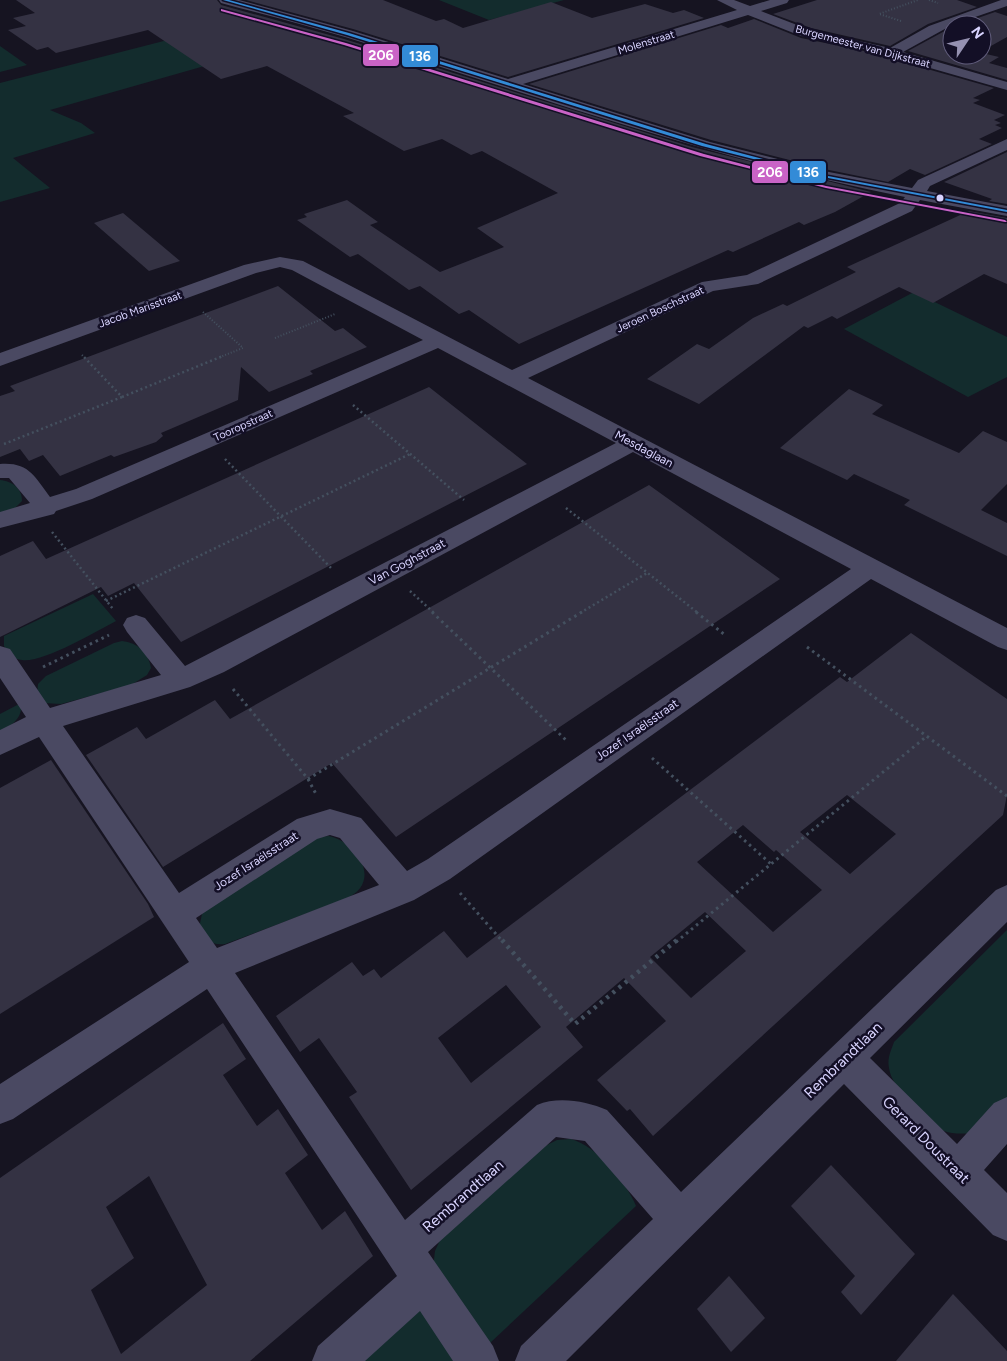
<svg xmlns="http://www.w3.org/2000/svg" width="1007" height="1361" viewBox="0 0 1007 1361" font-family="Figtree,sans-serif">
<rect width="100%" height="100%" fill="#161421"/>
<g fill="#132c2d">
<polygon points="439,0 564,0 489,20"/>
<polygon points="191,34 215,63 50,110 81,123 95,133 13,158 50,188 0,202 0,83"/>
<polygon points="0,46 27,65 0,72"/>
<polygon points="914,292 1007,337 1007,377 968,397 844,329"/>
<path d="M0 480C12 481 22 488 22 501L14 509 0 514Z"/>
<path d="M93 594 116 621C95 632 43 663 22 660 13 659 9 653 4 646V636Z"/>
<path d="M122 641C138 643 148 652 151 668L147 675 131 685 61 704 43 703 37 694 38 684 46 676 114 643Z"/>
<path d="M21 703C23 718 12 725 0 732V714Z"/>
<path d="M329 836C359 843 383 883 345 899L225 944C211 946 208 939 199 928L202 914 207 908 319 837Z"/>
<path d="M1007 930V1098L971 1133C962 1134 952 1134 944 1131 926 1124 891 1087 889 1068 887 1058 891 1051 894 1042Z"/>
<path d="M571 1139C597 1146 626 1182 636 1206L490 1343 433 1268 435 1251 441 1238 545 1146 557 1140Z"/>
<polygon points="420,1300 458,1361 352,1361"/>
</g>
<g fill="#343243" fill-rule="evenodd">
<polygon points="16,0 217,0 221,5 344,39 692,147 871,192 835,212 804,225 799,222 733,252 728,250 519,344 469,310 459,314 420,286 409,290 358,254 350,257 297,220 307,217 304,214 347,200 378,222 370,225 440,272 504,247 477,228 558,193 482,151 471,155 442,139 404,151 343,116 354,113 267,66 221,79 148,30 56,53 48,47 37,50 8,30 26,26 13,18 35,13"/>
<polygon points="246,0 383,0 436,21 444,19 463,28 551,2 592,18 645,4 673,13 684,10 704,18 508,77 353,29"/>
<polygon points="817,0 957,0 977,7 928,24 890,46 811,28 773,14"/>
<polygon points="995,12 1007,16 1007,37 982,51 982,25 958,25"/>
<polygon points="754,19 801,38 864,51 994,88 973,98 980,100 973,103 1005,115 994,120 1001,123 995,125 1002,128 979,139 992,144 925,175 910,169 888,182 829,170 711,140 529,84 721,25 728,28"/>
<polygon points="952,27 952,55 982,55 982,53 999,57 989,63 1007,68 1007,80 908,51"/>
<polygon points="1007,152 1007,204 989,201 992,199 944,182"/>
<polygon points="969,211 1007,218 1007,284 984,274 933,303 899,287 837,319 832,316 808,328 804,326 699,404 647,379 697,344 709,349 753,318 783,304 787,306 856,272 847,267"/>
<polygon points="123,213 180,261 149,271 94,223"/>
<polygon points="278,286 335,331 343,328 367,347 310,371 313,374 269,392 241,367 238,400 161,433 163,436 156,442 114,457 111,455 60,476 43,455 29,461 20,449 0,457 0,396 15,391 10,386"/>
<polygon points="429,387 527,464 181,642 134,583 108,596 101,587 0,637 0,556 33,541 46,559"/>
<polygon points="849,389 883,405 872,414 959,453 983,431 1007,442 1007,484 981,510 1007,523 1007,556 904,505 910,500 854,474 847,480 780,448"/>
<polygon points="649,485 780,579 396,837 332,763 163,867 86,755 137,727 146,739 215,700 230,719"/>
<path d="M911 633 1007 699V795L1003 815 653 1136 630 1109 627 1111 597 1080 666 1021 624 978 566 1027 583 1047 411 1190 349 1097 357 1092 319 1038 300 1052 276 1016 352 962 363 976 374 969 381 978 444 931 467 958 840 677 847 682ZM847 795 896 834 850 874 800 832ZM743 825 774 852 776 850 822 890 773 932 697 862ZM705 912 746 951 691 998 650 957ZM506 985 541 1027 471 1083 438 1038Z"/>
<polygon points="51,760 148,904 154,917 0,1014 0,788"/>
<path d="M223 1023 246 1059 223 1075 257 1126 278 1109 308 1155 285 1173 322 1230 345 1211 373 1256 250 1361H0V1178ZM149 1176 207 1285 121 1354 91 1290 134 1258 106 1207Z"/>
<polygon points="831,1165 915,1254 861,1315 841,1292 855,1276 791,1206"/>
<polygon points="729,1276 765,1318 731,1352 697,1309"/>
<polygon points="953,1294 1007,1351 1007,1361 896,1361"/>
</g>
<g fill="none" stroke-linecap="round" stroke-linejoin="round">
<g stroke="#44505f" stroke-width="2" stroke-dasharray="1 2" stroke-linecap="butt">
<polyline points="929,0 938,3"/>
<polyline points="901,21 879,14 918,0"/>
<polyline points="203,312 243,348 220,357"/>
<polyline points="275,338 335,314"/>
<polyline points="82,355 84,357"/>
</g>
<g stroke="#44505f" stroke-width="2.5" stroke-dasharray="2 3" stroke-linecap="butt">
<polyline points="122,397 223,356"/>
<polyline points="353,405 464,500"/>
<polyline points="4,444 122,397 83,356"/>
<polyline points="225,459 332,569"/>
<polyline points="566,508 698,613"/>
<polyline points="52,532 113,609"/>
<polyline points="410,591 434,613"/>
<polyline points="106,601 410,454"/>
<polyline points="580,613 647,573"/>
</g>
<g stroke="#44505f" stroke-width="3" stroke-dasharray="2.5 4" stroke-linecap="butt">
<polyline points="432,612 568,742"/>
<polyline points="696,612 725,635"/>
<polyline points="807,647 1007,796"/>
<polyline points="43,667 109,635"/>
<polyline points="233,689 308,779 582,612"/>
<polyline points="652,758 771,864"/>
<polyline points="308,779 316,794"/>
<polyline points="460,893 503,942"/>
<polyline points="676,942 927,736"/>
</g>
<polyline stroke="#44505f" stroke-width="4.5" stroke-dasharray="3 5" stroke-linecap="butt" points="502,940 575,1024 677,940"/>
<path fill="#4a4962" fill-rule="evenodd" d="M219 0H239L353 31 508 79 737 10 717 0H734L750 6 770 0H789L787 3 761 11 810 30 890 48 929 26 1001 0H1007V6L952 25 903 52 1007 82V90L864 49 801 36 748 15 523 84 710 142 829 172 912 188 918 180 1007 139V150L930 186 927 191 1007 206V216L920 200 912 211 758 284 713 291 528 378 1007 628V650L998 647 871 579 450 879 414 900 235 973 405 1220 537 1105C558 1096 586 1101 607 1110L681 1192 996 890 1007 885V922L870 1058 957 1144 994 1103 1007 1097V1144L984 1170 1007 1193V1241L993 1235 844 1084 566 1361H515L521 1346 653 1219 585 1141 556 1137 428 1252 493 1346 499 1361H453L420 1311 365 1361H312L318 1346 397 1276 207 989 13 1119 0 1124V1084L189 962 39 737 0 755V730L26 717 0 678V646L10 649 50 708 161 675 127 632 123 625 127 618 136 615 145 618 185 666 616 443 438 348 92 499 56 511 54 514 0 528V512L30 503 9 478H0V464C29 462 34 476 50 497L76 489 423 340 292 270 280 267 256 273 0 366V353L244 265 280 257 303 261 512 370 702 282 747 275 900 203 905 197C714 160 531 94 345 37 304 25 262 14 221 3ZM633 452 851 569 428 859 407 871 361 818 330 809 297 819 179 893 63 726 190 687 224 672ZM330 835 340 838 379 885 217 948 196 918 317 839Z"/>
<g stroke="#130f26" stroke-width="3">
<polygon id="bus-1" points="223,0 229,0 349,33 706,144 828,176 1007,210 1007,212 828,178 702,146 347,35"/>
</g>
<g stroke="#130f26" stroke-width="3">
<polygon id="bus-2" points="221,9 346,43 704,154 826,186 1005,220 1007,222 1005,222 826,188 700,156 344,45 221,11"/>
</g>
<use href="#bus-1" fill="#338bd7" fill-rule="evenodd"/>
<use href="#bus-2" fill="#c963c6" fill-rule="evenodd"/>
</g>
<circle fill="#d9d4ff" stroke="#130f26" stroke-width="2" cx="940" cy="198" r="4.5"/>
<g text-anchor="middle" stroke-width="5" stroke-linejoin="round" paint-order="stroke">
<g font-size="11" fill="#d9d4ff" stroke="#130f26">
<text transform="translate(646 42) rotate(-17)" y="4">Molenstraat</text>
<text transform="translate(863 46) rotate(15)" y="4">Burgemeester van Dijkstraat</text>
<text transform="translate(140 309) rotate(-20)" y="4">Jacob Marisstraat</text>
<text transform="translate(660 309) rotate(-25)" y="4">Jeroen Boschstraat</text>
<text transform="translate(243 425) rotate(-24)" y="4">Tooropstraat</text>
</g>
<g font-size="12" fill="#d9d4ff" stroke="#130f26">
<text transform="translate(644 449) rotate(28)" y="4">Mesdaglaan</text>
<text transform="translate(407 562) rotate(-28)" y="4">Van Goghstraat</text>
<text transform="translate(637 730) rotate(-35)" y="4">Jozef Israëlsstraat</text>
<text transform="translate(256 861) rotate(-33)" y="4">Jozef Israëlsstraat</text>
</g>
<g font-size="15" fill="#d9d4ff" stroke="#130f26">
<text transform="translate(843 1060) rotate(-44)" y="5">Rembrandtlaan</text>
<text transform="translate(926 1140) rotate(45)" y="5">Gerard Doustraat</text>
<text transform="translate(463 1196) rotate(-41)" y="5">Rembrandtlaan</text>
</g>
</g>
<g stroke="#130f26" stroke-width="2">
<rect x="362" y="43" width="38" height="24" rx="5" fill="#c963c6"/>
<rect x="401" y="44" width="38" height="24" rx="5" fill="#338bd7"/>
<rect x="789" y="160" width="38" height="24" rx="5" fill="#338bd7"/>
<rect x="751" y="160" width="38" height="24" rx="5" fill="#c963c6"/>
</g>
<g font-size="14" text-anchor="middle" font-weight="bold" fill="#fff">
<text x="381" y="60">206</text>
<text x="420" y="61">136</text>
<text x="808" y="177">136</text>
<text x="770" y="177">206</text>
</g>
<g transform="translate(967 40) rotate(55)"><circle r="24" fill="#130f26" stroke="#625e7d"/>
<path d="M0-4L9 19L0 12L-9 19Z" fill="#9591b1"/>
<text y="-8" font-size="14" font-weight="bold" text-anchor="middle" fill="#d9d4ff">N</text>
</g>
</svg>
